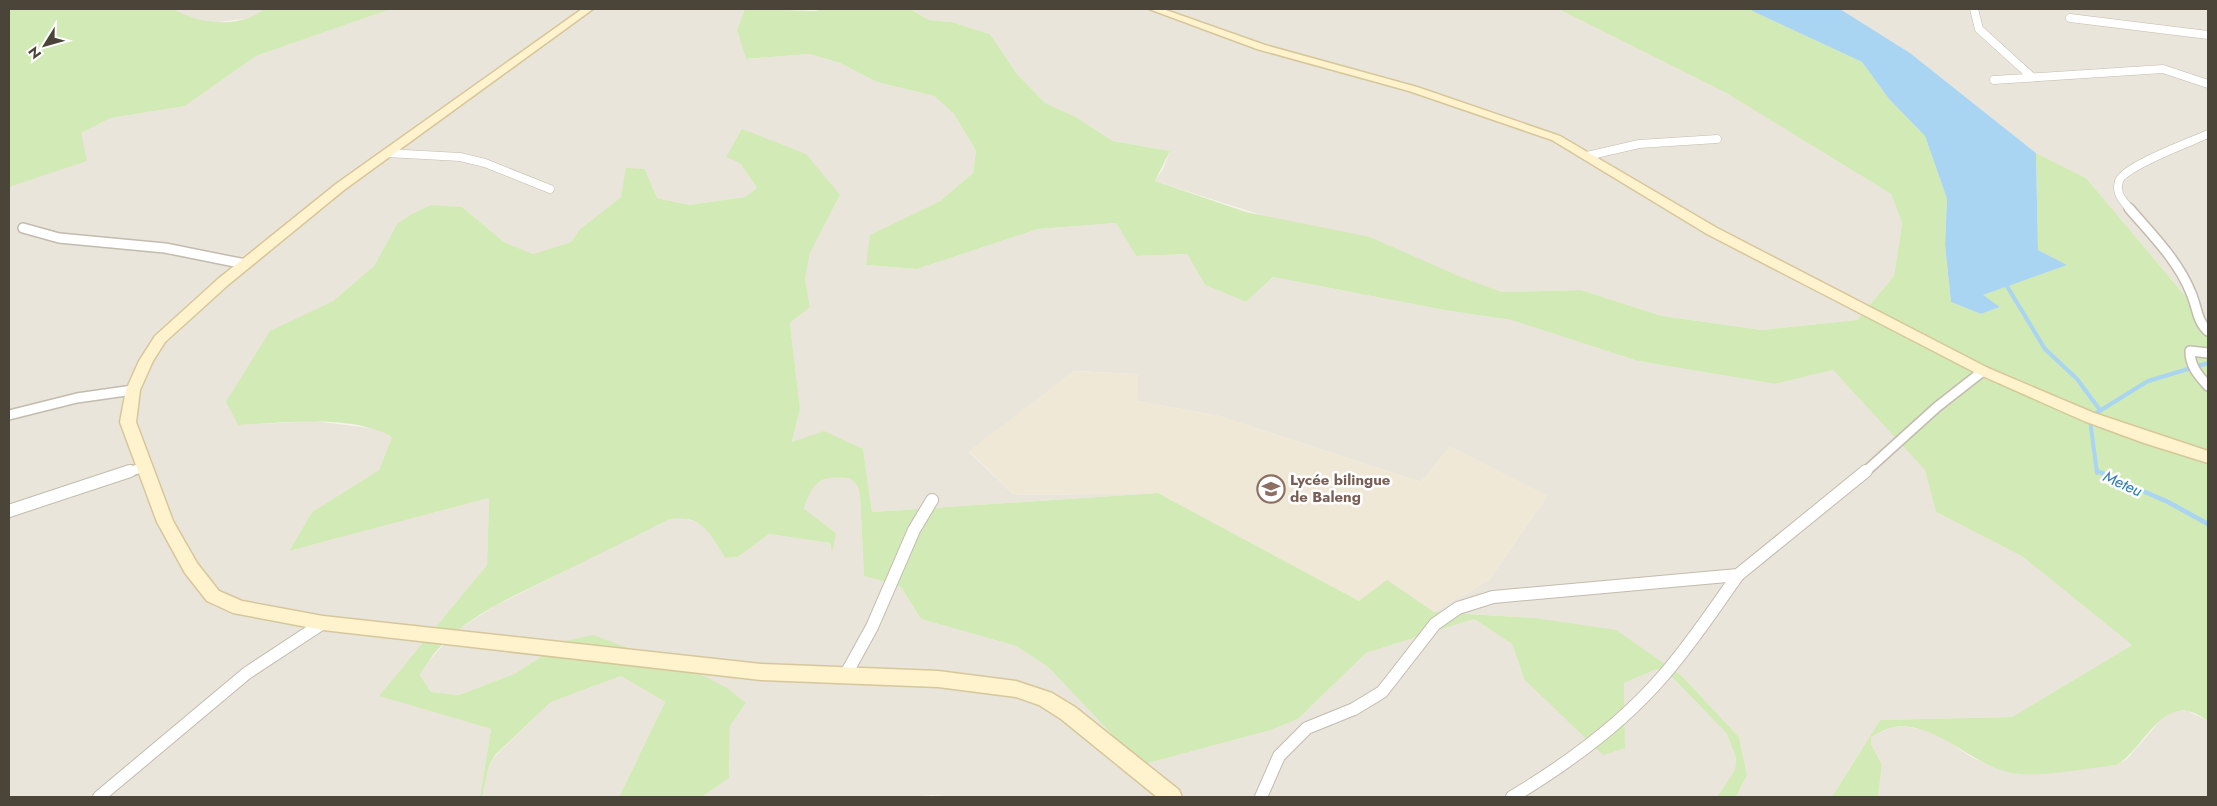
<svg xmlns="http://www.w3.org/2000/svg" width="2217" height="806" viewBox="0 0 2217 806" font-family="Jost,sans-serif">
<rect width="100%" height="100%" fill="#f6f3ec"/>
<g fill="#eae5da">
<polygon points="174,9 264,9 254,18 208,23 186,17"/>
<polygon points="391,9 745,9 737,30 747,59 809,54 840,63 877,82 934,96 954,114 976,151 973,173 940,201 871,235 866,265 917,269 1038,229 1116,223 1136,256 1187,254 1205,285 1246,302 1273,277 1444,310 1511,320 1638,361 1775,384 1833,370 1926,470 1936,512 2023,557 2132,645 2012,717 1880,720 1832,797 1736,797 1747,775 1739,737 1682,676 1535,618 1434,612 1489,580 1547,496 1450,447 1421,482 1219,416 1137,401 1137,374 1074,371 969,452 1014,495 1158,493 872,512 863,449 792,443 800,409 790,323 810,307 805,279 810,253 840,195 740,163 757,188 745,197 689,205 657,198 645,169 621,197 580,229 571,242 533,254 504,242 462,207 397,224 374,266 333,301 270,332 238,425 314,421 377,429 392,437 379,470 312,512 289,551 489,498 487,565 380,696 491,729 480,797 9,797 9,187 81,133 111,118 185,106 256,56"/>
<polygon points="910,9 1558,9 1726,93 1891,194 1902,223 1894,276 1857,320 1762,330 1662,316 1581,290 1502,292 1155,181 1163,169 1170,151 1113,141 1074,116 1045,103 1017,74 990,34 951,22 929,20"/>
<polygon points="1840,9 2208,9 2208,323 2086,178 2036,153 1910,53"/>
<polygon points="839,477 851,479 858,487 860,496 864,576 901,587 921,619 1016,646 1048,667 1141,765 1271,730 1298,719 1366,653 1474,619 1512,644 1524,679 1625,748 1624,683 1657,669 1671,676 1727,734 1736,758 1735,770 1717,797 957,797 932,795 913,797 702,797 729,778 730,726 746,703 566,641 514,674 459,695 431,692 420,675 426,664 455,632 493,607 668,520 682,517 704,525 725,558 738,557 769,534 830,543 831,551 836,533 804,510 809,491 817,483 827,478"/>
<polygon points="621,676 665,702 619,797 482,797 489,766 496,755 551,702"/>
<polygon points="2173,711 2188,711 2208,721 2207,797 1878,797 1882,765 1871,744 1871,737 1893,727 1908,727 1924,730 1941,737 1973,758 2007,772 2024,774 2117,765 2127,759 2160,721"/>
</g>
<polygon fill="#efe8d6" points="1074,371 1138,374 1137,401 1219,416 1421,482 1450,447 1547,496 1489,580 1434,612 1359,601 1158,493 1014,495 969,451"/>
<g fill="#d2eab5">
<path d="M9 9H174C198 25 242 28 264 9H391L256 56 185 106 111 118 81 133 87 161 9 187Z"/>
<path d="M745 9 815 11 824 9H910L929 20 951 22 990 34 1017 74 1045 103 1074 116 1113 141 1170 151 1155 181 1246 212 1370 237 1463 278 1502 292 1581 290 1662 316 1762 330 1857 320 1894 276 1902 223 1891 194 1726 93 1558 9H1748L1862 62 1889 99 1925 136 1947 199 1945 245 1951 302 1981 314 2000 307 1982 295 2066 265 2038 250 2036 153 2086 178 2208 323V721C2202 717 2195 712 2187 711 2159 706 2140 751 2117 765 2088 768 2035 779 2007 772 1969 762 1935 722 1895 727 1887 728 1878 734 1871 737V744L1882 765 1878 797H1832L1880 720 2012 717 2132 645 2023 557 1936 512 1925 470 1833 370 1775 384 1638 361 1511 320 1444 310 1273 277 1246 302 1205 285 1187 254 1136 256 1116 223 1038 229 917 269 866 265 870 235 940 201 973 173 976 151 954 114 934 96 877 82 840 63 809 54 746 59 737 30Z"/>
<path d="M742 129 806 154 840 195 810 253 805 279 810 307 790 323 800 409 792 442 824 431 863 449 872 512 1158 493 1359 601 1387 580 1434 612 1535 618 1616 630 1682 676 1739 737 1747 775 1736 797H1717L1735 770 1736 758 1727 734 1671 676 1657 669 1624 683 1625 748 1603 755 1524 679 1512 644 1474 619 1366 653 1298 719 1271 730 1141 765 1048 667 1016 646 921 619 901 587 864 576 860 496 858 487 851 479C821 474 812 482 804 509L836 533 832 553 830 543 769 534 738 557 725 558C709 533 702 513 668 520 632 538 596 556 559 574 508 599 449 622 420 675L431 692 459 695 514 674 566 641 593 635 706 677 727 688 746 703 730 726 729 778 702 797H619L665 702 621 676 551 702 495 755 489 766 482 797H480L491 729 379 696 487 565 489 498 289 551 312 512 379 470 392 437C352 414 284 423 238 425L226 402 270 331 333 301 374 266 397 224 412 214 431 205 462 207 504 242 533 254 571 242 580 229 621 197 626 168 645 169 657 198 689 205 745 197 757 188 740 163 726 157Z"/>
</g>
<polygon fill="#a9d4f2" points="1748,9 1840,9 1910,53 2036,153 2038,250 2067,265 1983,295 2000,307 1981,314 1951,302 1945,245 1947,199 1925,136 1889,99 1862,62"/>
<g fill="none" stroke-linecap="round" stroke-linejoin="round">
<g stroke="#a9d4f2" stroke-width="4">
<polyline points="2005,283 2045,349 2077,379 2100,410"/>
<polyline points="2093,415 2148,381 2208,363"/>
<polyline points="2090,420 2097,473"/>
</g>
<polyline stroke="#a9d4f2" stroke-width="4.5" points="2097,471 2168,502 2208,524"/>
<g stroke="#c2bbae" stroke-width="9">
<g id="street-far2">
<polyline points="1974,9 1979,29 2032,77"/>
<polyline points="2070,18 2208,35"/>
<polyline points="1994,80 2163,69 2208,84"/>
<polyline points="387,153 460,157 485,163 550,189"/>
<polyline points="1587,156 1639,144 1717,139"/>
<path d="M2130 209C2123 201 2115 193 2119 181 2124 166 2191 142 2208 134"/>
</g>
</g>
<g stroke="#c2bbae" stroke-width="12">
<g id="street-far1">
<path d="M2129 208C2151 234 2178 260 2191 293 2197 306 2197 322 2208 331"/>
<polyline points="23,228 59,238 165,248 245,264"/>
<path d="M2208 353 2190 351C2190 366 2198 375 2208 386"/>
<polyline points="9,415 77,398 133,390"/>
<polyline points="126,473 143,467"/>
<polyline points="1864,473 1937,407 1983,371"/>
</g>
</g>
<g stroke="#c2bbae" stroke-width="14">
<g id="street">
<polyline points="9,511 130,471"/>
<polyline points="846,674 872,627 914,530 932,500"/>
<polyline points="99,797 247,673 323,623"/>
<polyline points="1261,797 1279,756 1307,728 1354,709 1382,692 1435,624 1458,608 1493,597 1738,575 1866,471"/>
<path d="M1512 797C1567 764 1621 725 1663 676 1691 644 1714 609 1738 575"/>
</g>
</g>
<g stroke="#d6c79b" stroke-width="3">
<g id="secondary">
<polygon points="582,9 593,9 344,190 228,285 165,342 153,361 140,390 136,422 173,521 197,563 219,591 242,601 323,616 761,664 938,671 1016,681 1052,693 1075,707 1179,790 1182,797 1157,797 1061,719 1039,705 1016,697 938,687 761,680 323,630 233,613 207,601 185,573 157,522 120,422 126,390 139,361 155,336 218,279 336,184"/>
<polygon points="1149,9 1163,9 1265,45 1417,87 1560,136 1717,228 1988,368 2094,413 2208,451 2208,463 2144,443 2084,421 1978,374 1707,234 1552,140 1409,91 1257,49"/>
</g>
</g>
<use href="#street-far2" stroke="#fff" stroke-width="8"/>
<use href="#street-far1" stroke="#fff" stroke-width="9"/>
<use href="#street" stroke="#fff" stroke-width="12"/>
<use href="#secondary" fill="#fff3cd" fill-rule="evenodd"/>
</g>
<defs>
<g id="school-ring" transform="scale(1.4375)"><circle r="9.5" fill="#fff" stroke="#8d6e63" stroke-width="1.5"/><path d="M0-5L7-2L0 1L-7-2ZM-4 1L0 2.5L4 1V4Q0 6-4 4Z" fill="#8d6e63"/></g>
</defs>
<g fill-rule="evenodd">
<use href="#school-ring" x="1271" y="489"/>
</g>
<g text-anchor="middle" stroke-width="5" stroke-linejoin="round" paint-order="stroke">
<g font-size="15" font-weight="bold" fill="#785e54" stroke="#fff" text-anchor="start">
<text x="1290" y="485">Lycée bilingue<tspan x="1290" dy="17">de Baleng</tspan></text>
</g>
<g font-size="16" font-style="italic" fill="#2e7ab2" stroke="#fff">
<text transform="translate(2123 483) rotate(24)" y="6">Meteu</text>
</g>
</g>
<rect width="2217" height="806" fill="none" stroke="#4b4439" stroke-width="20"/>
<g transform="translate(45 45) rotate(233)" stroke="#ffffff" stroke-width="4" paint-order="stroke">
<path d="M0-4L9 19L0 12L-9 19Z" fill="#4b4439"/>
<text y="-8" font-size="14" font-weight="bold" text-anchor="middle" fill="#4b4439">N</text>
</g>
</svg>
